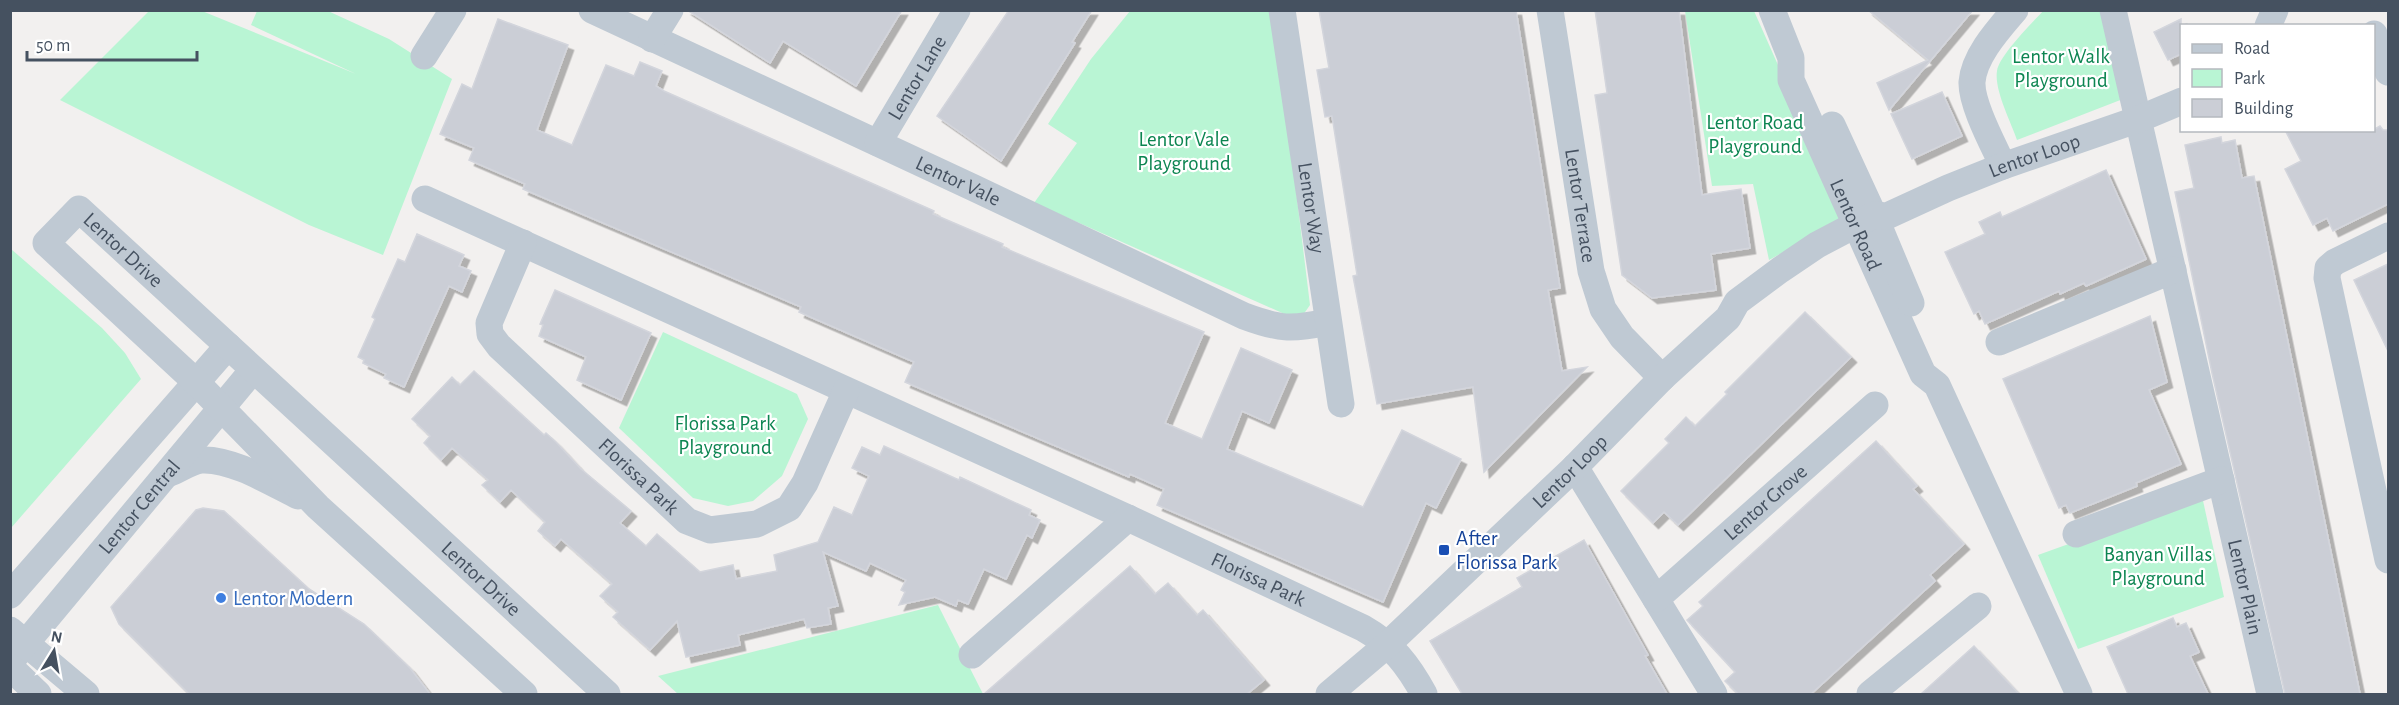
<svg xmlns="http://www.w3.org/2000/svg" width="2399" height="705" viewBox="0 0 2399 705" font-family="'Alegreya Sans',sans-serif">
<defs>
<filter id="shadow"><feDropShadow dx="5.5" dy="5.5" stdDeviation="0" flood-color="#0004"/></filter>
</defs>
<rect width="100%" height="100%" fill="#f2f0ef"/>
<g fill="#b9f5d4">
<polygon points="149,11 202,11 356,74 251,25 257,11 328,11 389,39 452,79 383,255 309,225 60,100"/>
<polygon points="1130,11 1274,11 1310,305 1303,315 1289,316 1034,203 1077,143 1048,124 1091,59"/>
<polygon points="1685,11 1754,11 1846,218 1769,260 1753,184 1712,186"/>
<path d="M2043 11H2102L2123 99 2017 140C2011 122 1994 90 1997 71 1999 56 2032 23 2043 11Z"/>
<polygon points="11,249 102,328 125,353 141,379 11,528"/>
<polygon points="663,332 797,394 808,419 782,476 753,501 728,506 693,498 619,428"/>
<polygon points="2202,496 2224,597 2078,649 2038,555"/>
<polygon points="938,605 983,694 678,694 658,676"/>
</g>
<g fill="#cbced6" stroke="#d3d5dc" stroke-width="1.5" filter="url(#shadow)">
<polygon points="687,10 902,10 856,86 783,41 770,63"/>
<polygon points="1009,10 1092,10 1072,42 1075,43 1001,161 937,116"/>
<polygon points="1319,10 1516,10 1560,288 1548,290 1562,371 1587,367 1484,472 1473,387 1377,404 1353,276 1357,275 1332,116 1325,117 1317,70 1329,68"/>
<polygon points="1595,10 1679,10 1702,195 1741,189 1750,248 1711,254 1716,290 1652,298 1622,275 1595,95 1607,93"/>
<polygon points="1868,10 1973,10 1889,110 1877,83 1928,60"/>
<polygon points="498,19 568,45 537,130 572,145 606,65 634,76 640,62 662,71 656,86 664,91 934,211 933,214 1003,244 1002,247 1204,332 1165,423 1202,439 1241,348 1292,370 1269,423 1242,411 1227,449 1363,507 1402,430 1461,459 1436,508 1426,503 1383,602 1157,505 1164,489 1130,474 1129,477 905,382 914,362 799,312 801,307 523,189 525,184 469,160 474,148 440,134 462,84 472,89"/>
<polygon points="2181,19 2181,54 2168,60 2154,32"/>
<polygon points="1942,92 1962,136 1912,159 1891,114"/>
<polygon points="2380,126 2383,130 2388,130 2388,204 2333,231 2327,218 2313,225 2285,169 2301,161 2285,130 2373,130"/>
<polygon points="2221,137 2222,143 2235,140 2242,178 2254,176 2360,694 2285,694 2212,373 2175,192 2194,188 2185,145"/>
<polygon points="2106,170 2146,259 2086,286 2084,283 2060,294 2059,291 1985,324 1979,311 1974,314 1945,252 1985,234 1979,222 2000,212 2002,217"/>
<polygon points="417,234 464,255 459,266 471,271 462,292 449,286 404,387 384,378 386,374 363,363 364,360 358,357 375,319 372,317 398,259 405,262"/>
<polygon points="2388,264 2388,351 2354,280"/>
<polygon points="555,290 651,333 621,400 577,380 586,357 539,336 543,325 540,324"/>
<polygon points="1805,312 1851,357 1678,525 1664,512 1653,523 1621,491 1669,443 1665,439 1686,417 1695,426 1727,394 1725,392"/>
<polygon points="2150,316 2167,382 2149,390 2181,464 2136,483 2137,486 2070,513 2066,505 2059,508 2003,379"/>
<polygon points="474,371 544,435 546,433 556,442 581,469 631,511 620,523 646,546 657,534 700,572 733,565 736,579 777,571 774,555 818,542 834,507 852,515 869,476 852,468 862,447 880,455 884,446 959,480 960,477 1031,510 1029,515 1040,520 1032,538 1027,535 1006,579 984,569 968,604 958,600 956,606 935,597 899,605 905,592 901,590 906,580 870,563 866,571 823,552 838,606 828,608 831,624 807,628 804,619 738,635 740,645 686,657 677,621 650,650 613,617 618,612 600,596 612,584 561,539 555,546 538,531 545,522 511,490 500,502 482,485 488,480 452,448 441,460 424,443 430,436 412,419 452,377 460,385"/>
<polygon points="1876,441 1917,486 1913,489 1964,544 1930,575 1935,581 1811,694 1738,694 1725,681 1735,672 1687,620 1703,606 1699,602"/>
<polygon points="203,508 224,511 309,589 364,624 410,668 430,694 189,694 119,624 111,607 196,510"/>
<polygon points="1584,540 1648,655 1645,656 1667,694 1462,694 1430,641 1522,587 1517,578"/>
<polygon points="1130,566 1155,594 1168,583 1197,615 1203,610 1264,680 1247,694 984,694"/>
<polygon points="2173,618 2177,627 2186,623 2199,652 2190,656 2208,694 2128,694 2107,647"/>
<polygon points="1974,646 2019,694 1921,694"/>
</g>
<g fill="none" stroke-linecap="round" stroke-linejoin="round">
<g stroke="#bfc9d3" stroke-width="27">
<path id="s1" d="M592 10 974 188 1244 316C1279 329 1291 330 1327 322"/>
<path id="s2" d="M1282 10 1341 404"/>
<path id="s3" d="M1550 10 1591 271 1603 309 1622 337 1662 378"/>
<path id="s4" d="M1772 10 1791 58V80L1923 374 1937 385 2079 694"/>
<path id="s5" d="M2113 10 2270 694"/>
<polyline points="2268,26 2275,10"/>
<polyline points="2374,34 2374,42 2388,72"/>
<polyline points="652,39 670,10"/>
<polyline points="424,56 453,10"/>
<polyline points="1832,125 1880,229 1911,303"/>
<path id="s6" d="M878 143 957 10"/>
<path d="M2003 166C1994 146 1971 104 1972 82 1974 56 1998 30 2015 10"/>
<path id="s7" d="M425 199 1128 518 1363 628C1393 645 1408 665 1424 694"/>
<polyline points="2388,236 2335,262 2328,268 2327,278 2388,560"/>
<path id="s8" d="M523 243 489 323 490 334 499 346 687 521 710 530 757 524 789 508 805 483 846 391"/>
<polyline points="1999,342 2173,270"/>
<polyline points="1575,467 1714,694"/>
<path d="M170 473C179 470 191 461 201 460 231 458 272 483 298 496"/>
<polyline points="2076,534 2221,480"/>
<polyline points="10,595 228,346"/>
<path id="s9" d="M1656 599 1875 405"/>
<polyline points="10,630 86,694"/>
<polyline points="972,655 1128,518"/>
<path id="s10" d="M10 662 253 370"/>
<polyline points="10,667 38,694"/>
<path id="s11" d="M524 694 318 507 196 382 46 243 79 209 607 694"/>
<path id="s12" d="M1329 694 1387 645 1575 467 1662 378 1728 318 1737 302 1780 270 1817 245 1874 215 1887 216 1948 188 2003 166 2139 119 2182 101"/>
<polyline points="1870,694 1978,606"/>
</g>
</g>
<rect fill="#1a4fb4" stroke="#fff" stroke-width="2" x="1438" y="544" width="12" height="12" rx="3"/>
<circle fill="#3f7fe0" stroke="#fff" stroke-width="2" cx="221" cy="598" r="6"/>
<g text-anchor="middle" stroke-width="4.5" stroke-linejoin="round" paint-order="stroke">
<g font-size="21" fill="#0c8551" stroke="#fff">
<text x="2061" y="63">Lentor Walk<tspan x="2061" dy="24">Playground</tspan></text>
<text x="1755" y="129">Lentor Road<tspan x="1755" dy="24">Playground</tspan></text>
<text x="1184" y="146">Lentor Vale<tspan x="1184" dy="24">Playground</tspan></text>
<text x="725" y="430">Florissa Park<tspan x="725" dy="24">Playground</tspan></text>
<text x="2158" y="561">Banyan Villas<tspan x="2158" dy="24">Playground</tspan></text>
</g>
<g font-size="21" fill="#455160" stroke="#fff">
<text dy="7" stroke="none"><textPath href="#s6" startOffset="76">Lentor Lane</textPath></text>
<text dy="7" stroke="none"><textPath href="#s12" startOffset="902">Lentor Loop</textPath></text>
<text dy="7" stroke="none"><textPath href="#s1" startOffset="404">Lentor Vale</textPath></text>
<text dy="7" stroke="none"><textPath href="#s3" startOffset="198">Lentor Terrace</textPath></text>
<text dy="7" stroke="none"><textPath href="#s2" startOffset="200">Lentor Way</textPath></text>
<text dy="7" stroke="none"><textPath href="#s4" startOffset="232">Lentor Road</textPath></text>
<text dy="7" stroke="none"><textPath href="#s11" startOffset="765">Lentor Drive</textPath></text>
<text dy="7" stroke="none"><textPath href="#s12" startOffset="328">Lentor Loop</textPath></text>
<text dy="7" stroke="none"><textPath href="#s8" startOffset="304">Florissa Park</textPath></text>
<text dy="7" stroke="none"><textPath href="#s9" startOffset="146">Lentor Grove</textPath></text>
<text dy="7" stroke="none"><textPath href="#s10" startOffset="202">Lentor Central</textPath></text>
<text dy="7" stroke="none"><textPath href="#s11" startOffset="1251">Lentor Drive</textPath></text>
<text dy="7" stroke="none"><textPath href="#s7" startOffset="916">Florissa Park</textPath></text>
<text dy="7" stroke="none"><textPath href="#s5" startOffset="592">Lentor Plain</textPath></text>
</g>
<g font-size="21" fill="#164399" stroke="#fff" text-anchor="start">
<text x="1456" y="545">After<tspan x="1456" dy="24">Florissa Park</tspan></text>
</g>
<g font-size="21" fill="#366cbe" stroke="#fff" text-anchor="start">
<text x="233" y="605">Lentor Modern</text>
</g>
</g>
<rect width="2399" height="705" fill="none" stroke="#455160" stroke-width="24"/>
<rect x="2180" y="24" width="195" height="108" fill="#ffffff" stroke="#b5b9bf" stroke-width="1.5"/>
<rect x="2192" y="44" width="30" height="9" fill="#bfc9d3" stroke="#b5b9bf" stroke-width="1.5"/>
<text x="2234" y="54" font-size="18" fill="#455160">Road</text>
<rect x="2192" y="69" width="30" height="18" fill="#b9f5d4" stroke="#b5b9bf" stroke-width="1.5"/>
<text x="2234" y="84" font-size="18" fill="#455160">Park</text>
<rect x="2192" y="99" width="30" height="18" fill="#cbced6" stroke="#b5b9bf" stroke-width="1.5"/>
<text x="2234" y="114" font-size="18" fill="#455160">Building</text>
<g transform="translate(54 651) rotate(11)" stroke="#ffffff" stroke-width="4.5" paint-order="stroke">
<path d="M0-4.5L10 22L0 15L-10 22Z" fill="#455160"/>
<text y="-9" font-size="16" font-weight="bold" text-anchor="middle" fill="#455160">N</text>
</g>
<path d="M27 51v9h170v-9" fill="none" stroke="#455160" stroke-width="3"/>
<text x="36" y="51" font-size="18" fill="#455160" stroke="#ffffff" stroke-width="4.5" paint-order="stroke">50 m</text>
</svg>
